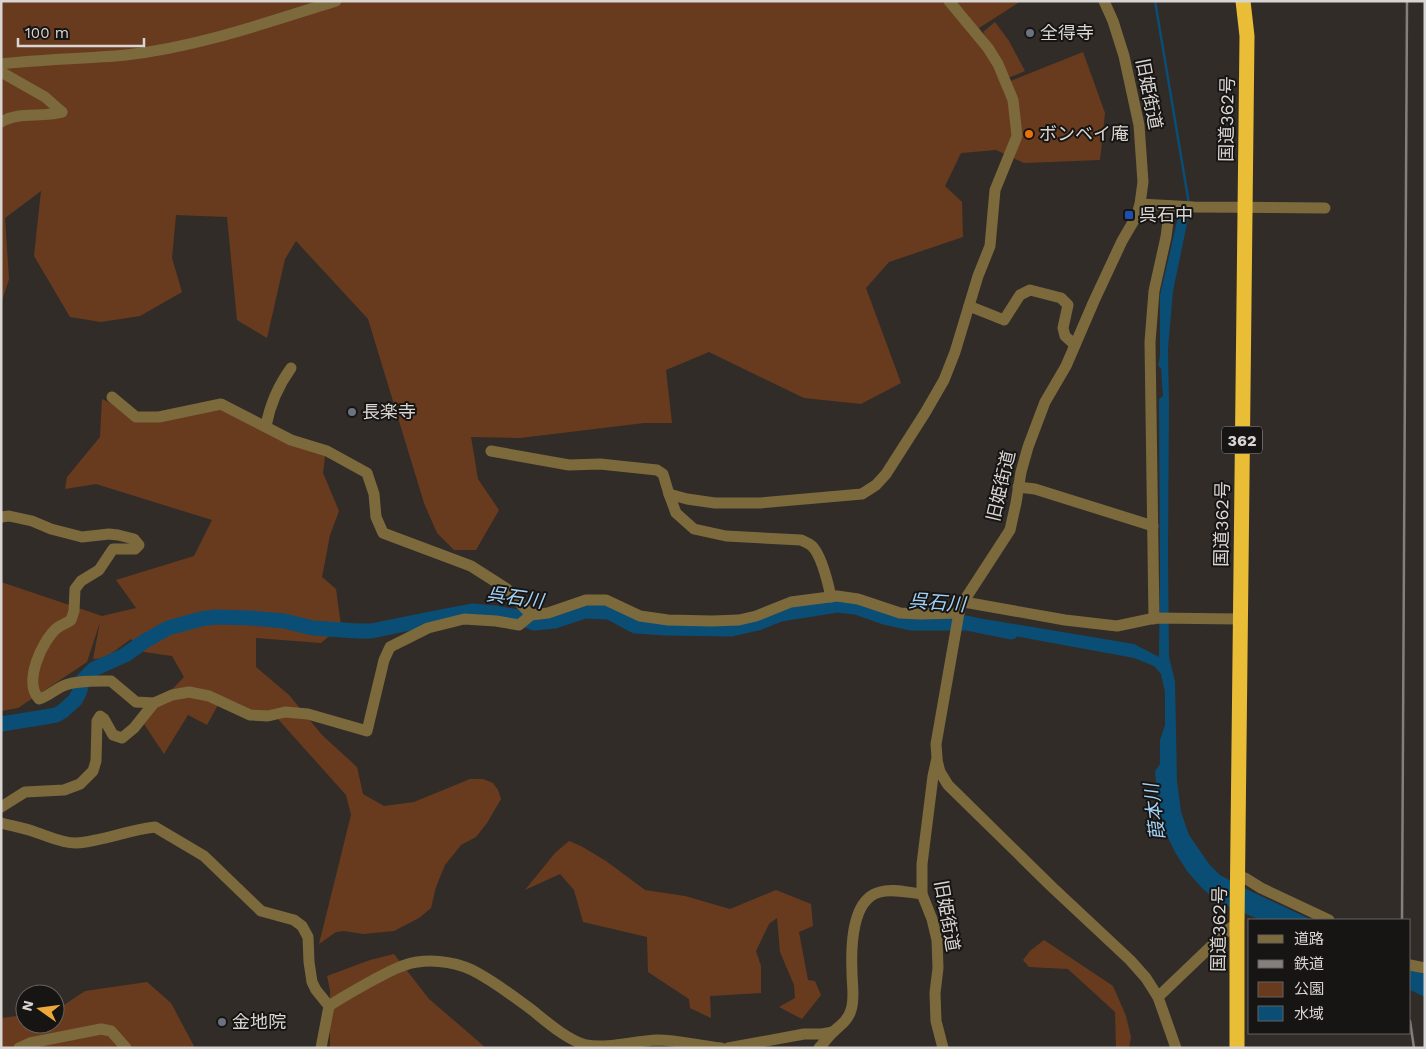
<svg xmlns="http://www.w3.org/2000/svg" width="1426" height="1049" viewBox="0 0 1426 1049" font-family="'Work Sans','Noto Sans JP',sans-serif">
<rect width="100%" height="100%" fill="#322c28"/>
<g fill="#693b1e">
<polygon points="1,1 1021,1 979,28 1003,84 1083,52 1105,113 1100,160 1024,163 996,150 961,153 945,186 962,202 963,237 889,262 866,288 901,383 861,404 804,398 709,352 666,370 672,423 644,423 520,438 471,437 478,479 499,510 476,550 454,550 437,533 424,503 368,319 296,241 285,259 267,338 237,320 227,217 176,215 172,258 182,292 140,316 101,322 70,317 34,256 41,191 5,218 9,279 1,304"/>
<polygon points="995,22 1009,41 1025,71 1008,78 983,32"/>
<polygon points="102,399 141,417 221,404 283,436 326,448 323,473 339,511 330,535 322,577 336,589 341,626 321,643 256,638 256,667 289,695 322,735 357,767 363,794 384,806 414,802 470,779 483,779 493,783 498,790 501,799 487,823 476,837 461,845 445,865 436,887 431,908 419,918 394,931 363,934 344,931 336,932 319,944 351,815 346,795 277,718 220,701 207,725 188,715 164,754 144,724 162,700 184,677 172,656 144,652 131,639 105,658 93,659 100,622 87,662 18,708 1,711 1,582 102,616 136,608 116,580 194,556 212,520 96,484 65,489 67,477 100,437"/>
<polygon points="569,841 581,846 606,861 645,890 685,896 730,909 776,890 811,904 813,926 799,932 808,980 815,981 821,995 802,1019 779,1007 795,998 794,985 780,952 777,918 769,924 756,951 761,966 761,993 710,996 711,1018 690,1008 689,999 648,972 647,937 583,922 574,890 560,874 525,890 555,853"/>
<polygon points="1044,940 1113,986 1126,1016 1131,1037 1129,1048 1116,1048 1115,1012 1068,969 1029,967 1023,960 1030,951"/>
<polygon points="394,954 429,999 486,1048 330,1048 330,990 327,976 370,960"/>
<polygon points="147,982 171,1003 195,1048 1,1048 1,1018 25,1015 25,1024 55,1024 55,1011 85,991"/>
</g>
<g fill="#0a4e76">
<polygon points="1179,213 1189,214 1173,291 1168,349 1169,404 1168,554 1169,657 1175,681 1177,781 1181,812 1189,835 1209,864 1220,875 1246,889 1312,920 1260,920 1217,901 1202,888 1187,871 1175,852 1166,833 1158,806 1155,771 1160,764 1160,740 1165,725 1165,692 1161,674 1154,666 1134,658 993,632 990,620 1134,644 1159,657 1160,568 1159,399 1163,396 1161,368 1158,365 1160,357 1160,295"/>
<polygon points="1410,967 1425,975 1425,997 1410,990"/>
</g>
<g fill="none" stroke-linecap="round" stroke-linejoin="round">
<polyline stroke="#0a4e76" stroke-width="2.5" points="1155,1 1189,204"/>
<polyline stroke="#0a4e76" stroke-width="15" points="1,724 39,718 56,715 63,711 75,700 79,693 83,680 94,669 125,655 145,641 168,628 201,619 215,617 252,618 284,621 313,628 357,631 371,631 435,618 472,611 495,613 518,617 534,623 555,621 585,611 609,612 635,626 667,628 731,629 758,623 780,614 837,605 856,607 884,617 911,623 966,623 1011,632"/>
<g stroke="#7c6a3c" stroke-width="11">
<path d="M1 64C43 59 85 59 126 55 198 47 268 22 336 1"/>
<polyline points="1,72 45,97 62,112"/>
<path d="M1 122C19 111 42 118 62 112"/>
<polyline points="1140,204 1194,207 1325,208"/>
<polyline points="969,306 1004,320 1020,295 1030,290 1061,298 1068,305 1063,328 1065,336 1075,345"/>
<polyline points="112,397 136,417 159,417 221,404 291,440 327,451 367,473 374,494 376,517 383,533 471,566 507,589 531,615"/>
<path d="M266 426C270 404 278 386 291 368"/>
<polyline points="491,451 569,465 600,464 657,470 663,474 669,494"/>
<polyline points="1018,487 1035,489 1153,526"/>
<path d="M1 517 9 516 32 521 51 529 82 537 109 534 118 535 134 539 139 545 135 549H113L99 570 81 581 75 589 74 611 71 620C67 623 61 625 57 628 42 641 23 682 39 699 49 696 54 690 63 686 76 680 97 681 111 681L136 702 154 703 172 695 189 692 209 696 250 715 268 716 285 712 308 714 367 731 384 660 390 647 428 628 464 619 496 621 519 625 531 615 548 613 586 600H606L640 616 668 620 712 621 739 620 756 616 791 602 837 596 858 599 900 613 920 614 959 613"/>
<path d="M831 597C828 583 822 556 812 546 809 543 805 542 801 540L726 536 694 529 676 513 669 494 687 499 715 503H760L862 494 876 485 886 474 925 413 944 380 955 352 978 276 990 246 995 190 1017 136 1013 100 998 64 988 48 949 1"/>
<polyline points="964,602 1065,620 1117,626 1155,618 1240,619"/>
<polyline points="1154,619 1150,342 1154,291 1166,237 1170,206"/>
<polyline points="937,760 940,772 948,785 1052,887 1130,960 1146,978 1158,997 1176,1048"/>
<polyline points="1,807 25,792 64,790 80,784 93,771 96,761 97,721 100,716 104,719 113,735 122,738 134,728 154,703"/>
<path d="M1 823C12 826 24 828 35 832 48 836 61 843 76 843 103 841 128 830 155 827L204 856 261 911 294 920 302 926 308 937 309 962 312 982 316 990 329 1006 321 1048"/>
<polyline points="1238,876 1245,878 1261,888 1329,920"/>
<polyline points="1410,965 1425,968"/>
<polyline points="1158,997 1229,929 1237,924"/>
<path d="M329 1006C344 996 359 988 375 979 385 974 395 968 405 965 426 958 453 961 472 970 494 981 513 996 532 1010 547 1022 567 1040 586 1045 608 1049 634 1041 657 1040 679 1040 699 1046 721 1048"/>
<polyline points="19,1048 30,1043 101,1029 111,1031 126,1048"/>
<polyline points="728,1048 804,1034 822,1034 833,1032"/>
<path d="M819 1048C824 1043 827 1038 832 1033 839 1026 848 1021 851 1010 855 998 852 985 852 972 851 949 851 899 880 892 893 888 909 893 922 894"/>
<polyline points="943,1048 936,1021 935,993 938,968 937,940 932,919 922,894 922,864 933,776 937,758 936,744 960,607 1010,530 1016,503 1021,472 1028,447 1045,402 1066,366 1094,301 1122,241 1136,217 1140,204 1143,182 1139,125 1124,56 1113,21 1104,1"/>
</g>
<polyline stroke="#eabd37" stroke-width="15" points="1237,1048 1237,924 1247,36 1243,1"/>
<g stroke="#847f7c" stroke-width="2.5">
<polyline points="1402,920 1407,1"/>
<polyline points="1410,1021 1414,1048"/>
</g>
</g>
<g fill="#6b7280" stroke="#171513" stroke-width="2">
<circle cx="1030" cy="33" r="5"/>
<circle cx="352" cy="412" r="5"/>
<circle cx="222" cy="1022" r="5"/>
</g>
<circle fill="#e8710a" stroke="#171513" stroke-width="2" cx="1029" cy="134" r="5"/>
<rect fill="#1a4fb4" stroke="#171513" stroke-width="2" x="1124" y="210" width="10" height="10" rx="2.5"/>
<g text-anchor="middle" stroke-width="4" stroke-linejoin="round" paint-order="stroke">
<rect fill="#171513" stroke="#9f9b99" stroke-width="1" x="1222" y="426.5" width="40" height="27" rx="4"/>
<g font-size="16" font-weight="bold" fill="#d9d5d3">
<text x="1242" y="446">362</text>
</g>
<g font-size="18" fill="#d9d5d3" stroke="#171513" text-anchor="start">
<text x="1040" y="39">全得寺</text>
<text x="1039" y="140">ボンベイ庵</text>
<text x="1139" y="221">呉石中</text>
<text x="362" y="418">長楽寺</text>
<text x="232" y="1028">金地院</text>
</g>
<g font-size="18" fill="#d9d5d3" stroke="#171513">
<text transform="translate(1149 94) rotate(79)" y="6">旧姫街道</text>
<text transform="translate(1227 119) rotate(-89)" y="6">国道362号</text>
<text transform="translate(1001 486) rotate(-77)" y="6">旧姫街道</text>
<text transform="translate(1222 524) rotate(-89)" y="6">国道362号</text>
<text transform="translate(947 916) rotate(80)" y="6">旧姫街道</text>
<text transform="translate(1219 929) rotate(-89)" y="6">国道362号</text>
</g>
<g font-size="19" font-style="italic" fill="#a1d1f7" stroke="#171513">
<text transform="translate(515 597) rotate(8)" y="7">呉石川</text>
<text transform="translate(937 602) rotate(4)" y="7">呉石川</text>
<text transform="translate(1154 812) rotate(-97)" y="7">葭本川</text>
</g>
</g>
<rect width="1426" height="1049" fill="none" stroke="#d9d5d3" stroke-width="5"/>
<rect x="1248" y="919" width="162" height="115" fill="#171513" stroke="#656260"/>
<rect x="1258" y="935" width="25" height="8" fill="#7c6a3c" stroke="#656260"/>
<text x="1294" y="944" font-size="15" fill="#d9d5d3">道路</text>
<rect x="1258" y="960" width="25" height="8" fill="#847f7c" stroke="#656260"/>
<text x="1294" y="969" font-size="15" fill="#d9d5d3">鉄道</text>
<rect x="1258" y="982" width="25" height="15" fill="#693b1e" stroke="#656260"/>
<text x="1294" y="994" font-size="15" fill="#d9d5d3">公園</text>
<rect x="1258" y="1006" width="25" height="15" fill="#0a4e76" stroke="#656260"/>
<text x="1294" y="1019" font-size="15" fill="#d9d5d3">水域</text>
<g transform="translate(40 1009) rotate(284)"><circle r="24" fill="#171513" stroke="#656260"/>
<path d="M0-4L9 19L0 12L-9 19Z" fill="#eca93a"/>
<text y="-8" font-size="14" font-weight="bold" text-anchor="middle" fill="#d9d5d3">N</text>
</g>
<path d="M18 38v8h126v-8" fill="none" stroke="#d9d5d3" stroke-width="2.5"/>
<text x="25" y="38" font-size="15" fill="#d9d5d3" stroke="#171513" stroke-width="4" paint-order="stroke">100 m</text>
</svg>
